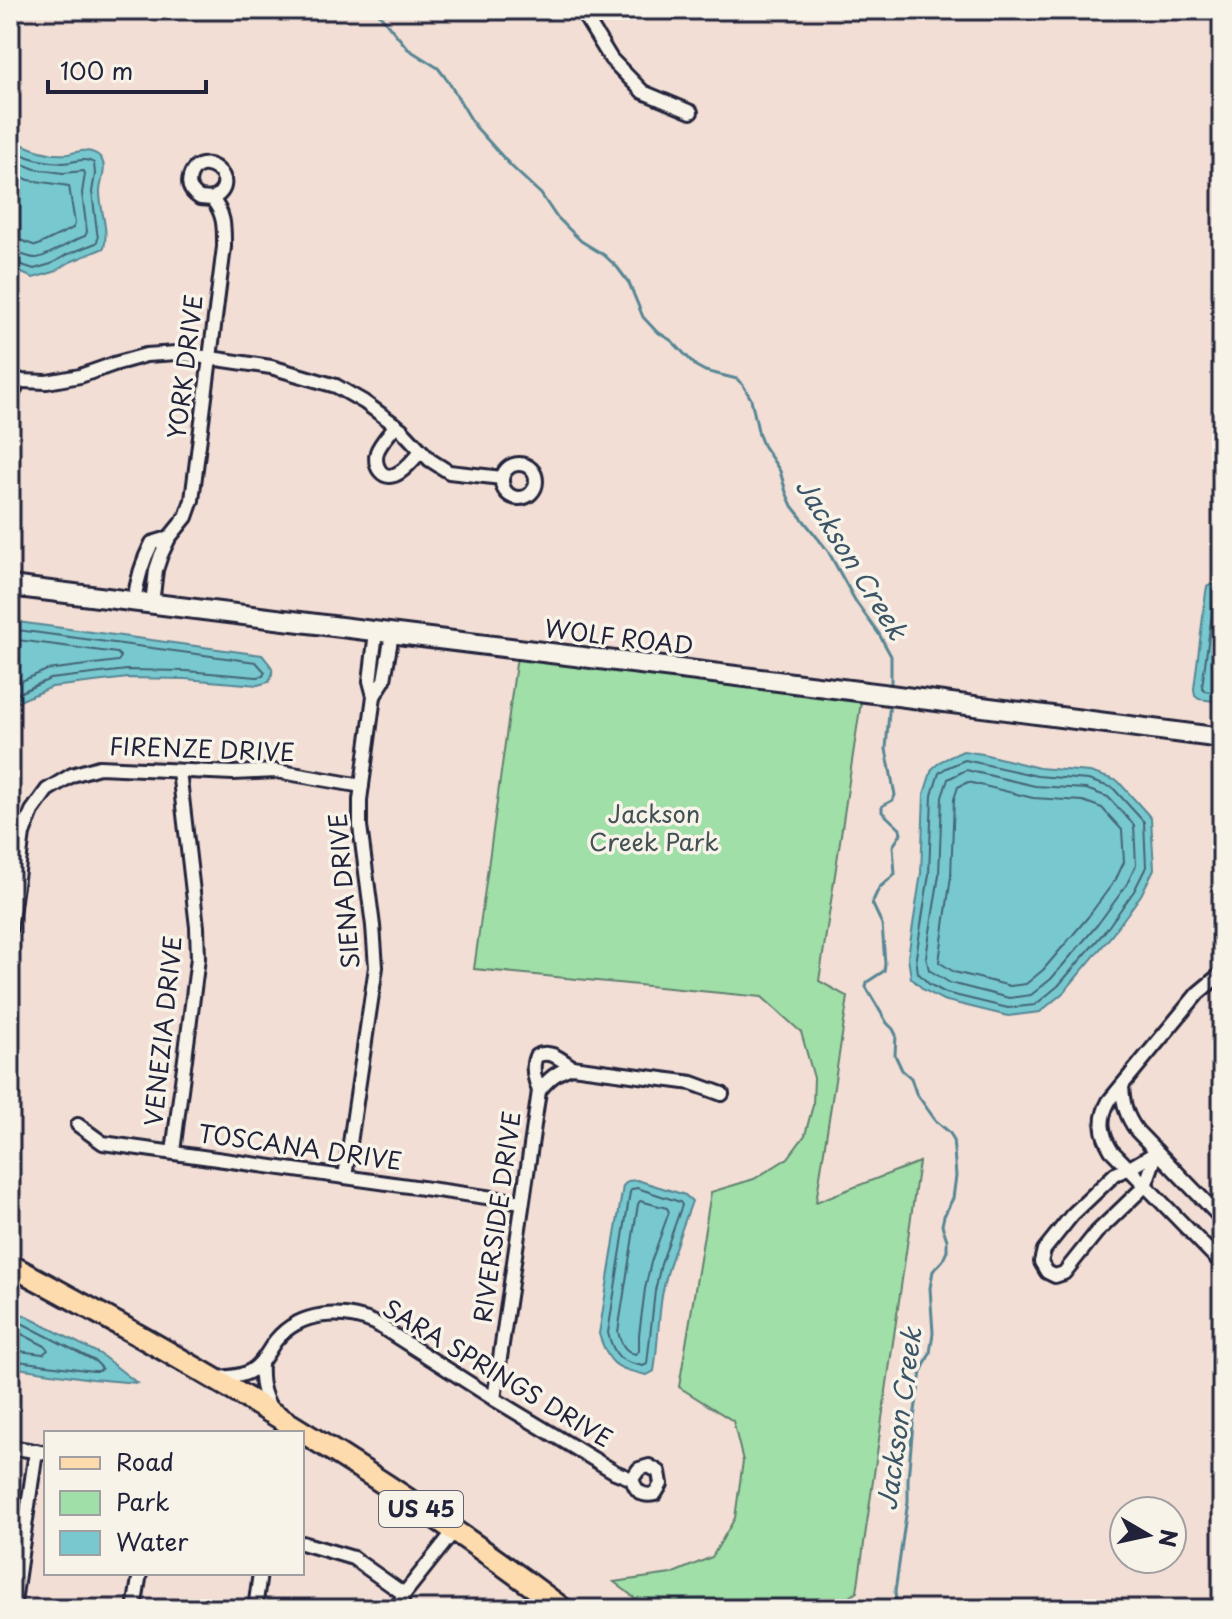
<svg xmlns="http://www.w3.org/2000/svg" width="1232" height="1619" viewBox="0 0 1232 1619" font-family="'Playpen Sans',sans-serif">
<rect width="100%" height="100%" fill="#f2ded4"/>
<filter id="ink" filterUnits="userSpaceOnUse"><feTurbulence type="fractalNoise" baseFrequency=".0125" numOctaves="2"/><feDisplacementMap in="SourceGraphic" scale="16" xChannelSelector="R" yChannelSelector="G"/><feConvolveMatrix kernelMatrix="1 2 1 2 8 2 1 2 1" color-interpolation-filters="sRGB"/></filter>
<g filter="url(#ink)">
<polygon fill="#a0dfa7" stroke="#618071" stroke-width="2" points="517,656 862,695 819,981 848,997 816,1202 919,1162 857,1592 831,1609 649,1609 614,1582 671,1574 712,1557 735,1518 743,1461 733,1421 679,1387 711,1192 754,1179 788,1158 805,1135 813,1105 814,1078 801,1032 762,997 474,969"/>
<g fill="#78c9cf" stroke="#568694" stroke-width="2">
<path d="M10 97 13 103 11 122 19 143C34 150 51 156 68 154 74 153 80 150 86 151 92 151 100 155 102 160 107 170 100 182 100 192 100 211 109 228 104 248L70 262 54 272 33 278 10 268Z"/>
<polygon points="1212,584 1221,589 1221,593 1222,702 1199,699 1195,696 1194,689 1206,592 1207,587"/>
<path d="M10 621 262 655C271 666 276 668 269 682L258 685 185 679 128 678 52 687 10 705Z"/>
<polygon points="963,751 983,754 1039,768 1090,772 1118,781 1151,818 1154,869 1141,895 1112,935 1064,992 1040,1012 1008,1016 943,1000 924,990 911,978 908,957 921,873 924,794 932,769 941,761"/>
<path d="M637 1180 685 1195 692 1201C681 1232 668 1263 662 1296 658 1321 658 1346 654 1371L647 1375C616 1368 609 1366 599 1334L623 1186 628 1181Z"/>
<polygon points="10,1308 100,1354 137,1383 92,1379 10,1367"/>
</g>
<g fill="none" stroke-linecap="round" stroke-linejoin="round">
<g stroke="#446576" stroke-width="2">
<path d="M10 143C18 159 46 162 63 163 75 163 83 156 94 163L95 174 92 192 98 239 96 243 66 255 51 264 34 269 10 261"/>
<path d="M10 159 35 169 63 173 84 171 85 174 82 193 87 232 85 236C73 240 45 258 36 258 27 258 19 252 10 251"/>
<polyline points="10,172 29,180 69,186 75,224 73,228 36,246 20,240 10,239"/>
<polyline points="1222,595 1216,595 1214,598 1202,687 1205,691 1222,694"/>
<polyline points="10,629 256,662 265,672 263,676 257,677 186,671 127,670 50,679 10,697"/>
<polyline points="10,639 117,653 121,657 118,661 47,670 10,686"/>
<polygon points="965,760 1037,776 1088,780 1113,788 1144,822 1146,867 1134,891 1106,930 1058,986 1035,1005 1008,1008 946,993 929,984 918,973 916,957 929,874 932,795 939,773 946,768"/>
<polygon points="966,770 1035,786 1086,789 1108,797 1134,825 1136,865 1126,886 1098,924 1051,979 1031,995 1009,998 950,983 929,970 926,957 939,875 942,797 948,779"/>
<polygon points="968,782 1033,798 1083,801 1102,808 1122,830 1124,862 1116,879 1088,917 1043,970 1026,984 1010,986 987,980 954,972 939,962 951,876 954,799 958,787"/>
<path d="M637 1188 680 1202 682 1205 661 1264 655 1291 647 1364 643 1366C620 1362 614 1356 608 1333L630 1192 632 1189Z"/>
<path d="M640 1201 667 1208 669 1212 651 1262 645 1289 639 1335V1351L635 1354C624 1351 621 1343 618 1332L638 1204Z"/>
<polyline points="10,1317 95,1361 102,1368 99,1371 93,1371 10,1360"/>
<polyline points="10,1328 45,1346 48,1350 43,1354 10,1350"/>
</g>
<g stroke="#568694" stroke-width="3">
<polyline points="376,10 408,49 438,68 448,81 475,126 511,166 541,194 555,215 581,241 604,255 617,267 629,283 643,317 656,331 672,341 696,366 705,371 737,379 743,385 751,399 759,435 763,445 780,471 786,492 792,506 828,551 856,602 879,634 891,656 891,688"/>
<polyline points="890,700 886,749 895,795 893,800 882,806 882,812 900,829 901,834 893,846 895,874 879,888 872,903 882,924 885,964 884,971 867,982 866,987 887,1023 893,1029 896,1035 895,1055 902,1070 911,1078 916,1093 936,1121 949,1132 953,1138 956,1176 953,1198 944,1216 942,1225 947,1240 947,1251 943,1260 933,1271 930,1288 933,1333 930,1353 921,1372 913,1424 908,1479 908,1501 895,1592 897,1609"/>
</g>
<g stroke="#22223b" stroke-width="18">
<g id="minor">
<polyline points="581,10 611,59 643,92 691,112"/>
<polyline points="10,377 22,381 47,382 80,376 114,364 146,355 177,353 271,367 336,386 364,402 401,429 430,460 449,472 502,478"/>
<polyline points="10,400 19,380"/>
<path d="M396 425C390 433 380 443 377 452 375 458 376 466 380 471 393 487 413 460 421 451"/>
<circle cx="519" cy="481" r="17"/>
<path d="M134 602C137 580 142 562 152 543L169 538"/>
<path d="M152 604 156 570 161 555 169 538 186 517 192 500 224 247C224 228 225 214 212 199 246 181 200 146 190 177 187 187 192 193 200 198L212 199"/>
<polyline points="374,696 384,680 392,634"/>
<polyline points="10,929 23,834 32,811 47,790 72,775 99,767 233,773 276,771 362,786"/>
<path d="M1222 973 1198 993 1109 1101C1099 1119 1101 1133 1111 1150L1216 1258 1222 1261"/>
<path d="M1122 1086C1123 1104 1126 1116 1137 1131L1222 1219"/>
<path d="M539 1091C535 1079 531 1068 536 1056 550 1049 560 1059 572 1067"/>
<polyline points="78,1125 103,1143 522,1202"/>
<polyline points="173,1152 198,958 197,927 179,771"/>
<polygon points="1157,1152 1145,1186 1096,1233 1064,1273 1055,1276 1047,1272 1041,1262 1044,1250 1072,1215 1115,1174 1128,1169"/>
<polyline points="345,1177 376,967 373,926 360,826 360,800 374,696 370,681 376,632"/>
<path d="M261 1363C260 1381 262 1393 271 1409"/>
<path d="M216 1378C228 1377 242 1377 252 1370 264 1363 268 1350 276 1340 300 1311 342 1309 375 1323L494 1399 615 1472 632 1479C636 1491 641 1497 655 1494L661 1484 659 1472 649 1466 639 1469 632 1479"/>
<path d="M494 1399 539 1091C549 1078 557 1072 572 1067L692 1083 722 1094"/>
<polyline points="10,1447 46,1453"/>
<polyline points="302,1543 353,1558 404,1594"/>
<polyline points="13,1609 36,1451"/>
<polyline points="134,1609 140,1573"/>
<polyline points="255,1609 260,1573"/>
<polyline points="397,1609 404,1594 454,1531"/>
</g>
</g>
<g stroke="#22223b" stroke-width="24">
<polyline id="secondary" points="10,586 882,694 1222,738"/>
</g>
<g stroke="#22223b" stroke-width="26">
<path id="primary" d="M10 1265C201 1367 390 1478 563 1609"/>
</g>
<use href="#minor" stroke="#f7f3e8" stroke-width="12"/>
<use href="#secondary" stroke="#f7f3e8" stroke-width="18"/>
<use href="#primary" stroke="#fedbac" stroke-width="20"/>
</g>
</g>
<g text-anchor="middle" stroke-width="7" stroke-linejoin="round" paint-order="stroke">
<rect fill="#f7f3e8" stroke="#62616f" stroke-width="2" x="379" y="1491" width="84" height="36" rx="6"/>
<g font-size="22" font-weight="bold" fill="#22223b">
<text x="421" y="1517">US 45</text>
</g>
<g font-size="24" fill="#22223b" stroke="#f7f3e8">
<text transform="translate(186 367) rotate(-83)" y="8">YORK DRIVE</text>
<text transform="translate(619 638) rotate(7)" y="8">WOLF ROAD</text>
<text transform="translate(202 750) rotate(2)" y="8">FIRENZE DRIVE</text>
<text transform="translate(345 891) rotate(-95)" y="8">SIENA DRIVE</text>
<text transform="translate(164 1031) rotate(-84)" y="8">VENEZIA DRIVE</text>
<text transform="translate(300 1148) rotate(8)" y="8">TOSCANA DRIVE</text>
<text transform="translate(498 1217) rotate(-82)" y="8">RIVERSIDE DRIVE</text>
<text transform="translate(497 1374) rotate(31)" y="8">SARA SPRINGS DRIVE</text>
</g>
<g font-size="24" fill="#425156" stroke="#f7f3e8">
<text x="654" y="823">Jackson<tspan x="654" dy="28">Creek Park</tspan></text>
</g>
<g font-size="26" font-style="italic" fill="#3c5467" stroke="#f7f3e8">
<text transform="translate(851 559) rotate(58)" y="9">Jackson Creek</text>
<text transform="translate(900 1419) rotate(-82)" y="9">Jackson Creek</text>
</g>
</g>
<rect width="1232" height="1619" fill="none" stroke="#f7f3e8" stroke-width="40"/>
<rect x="20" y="20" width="1192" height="1579" fill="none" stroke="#22223b" stroke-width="3" filter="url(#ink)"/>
<rect x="44" y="1431" width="260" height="144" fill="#f7f3e8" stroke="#a29fa3" stroke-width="2"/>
<rect x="60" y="1457" width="40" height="12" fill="#fedbac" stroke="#a29fa3" stroke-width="2"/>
<text x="116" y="1471" font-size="24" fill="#22223b">Road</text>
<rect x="60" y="1491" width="40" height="24" fill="#a0dfa7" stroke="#a29fa3" stroke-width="2"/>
<text x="116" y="1511" font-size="24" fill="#22223b">Park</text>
<rect x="60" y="1531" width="40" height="24" fill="#78c9cf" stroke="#a29fa3" stroke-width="2"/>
<text x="116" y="1551" font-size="24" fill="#22223b">Water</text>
<g transform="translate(1148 1535) rotate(99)"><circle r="38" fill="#f7f3e8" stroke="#a29fa3" stroke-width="2"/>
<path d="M0-6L14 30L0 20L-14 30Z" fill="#22223b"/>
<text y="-12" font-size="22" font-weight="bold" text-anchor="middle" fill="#22223b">N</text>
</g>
<path d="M48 80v12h158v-12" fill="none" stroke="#22223b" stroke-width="4"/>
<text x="60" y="80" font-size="24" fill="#22223b" stroke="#f7f3e8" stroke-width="6" paint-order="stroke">100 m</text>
</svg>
